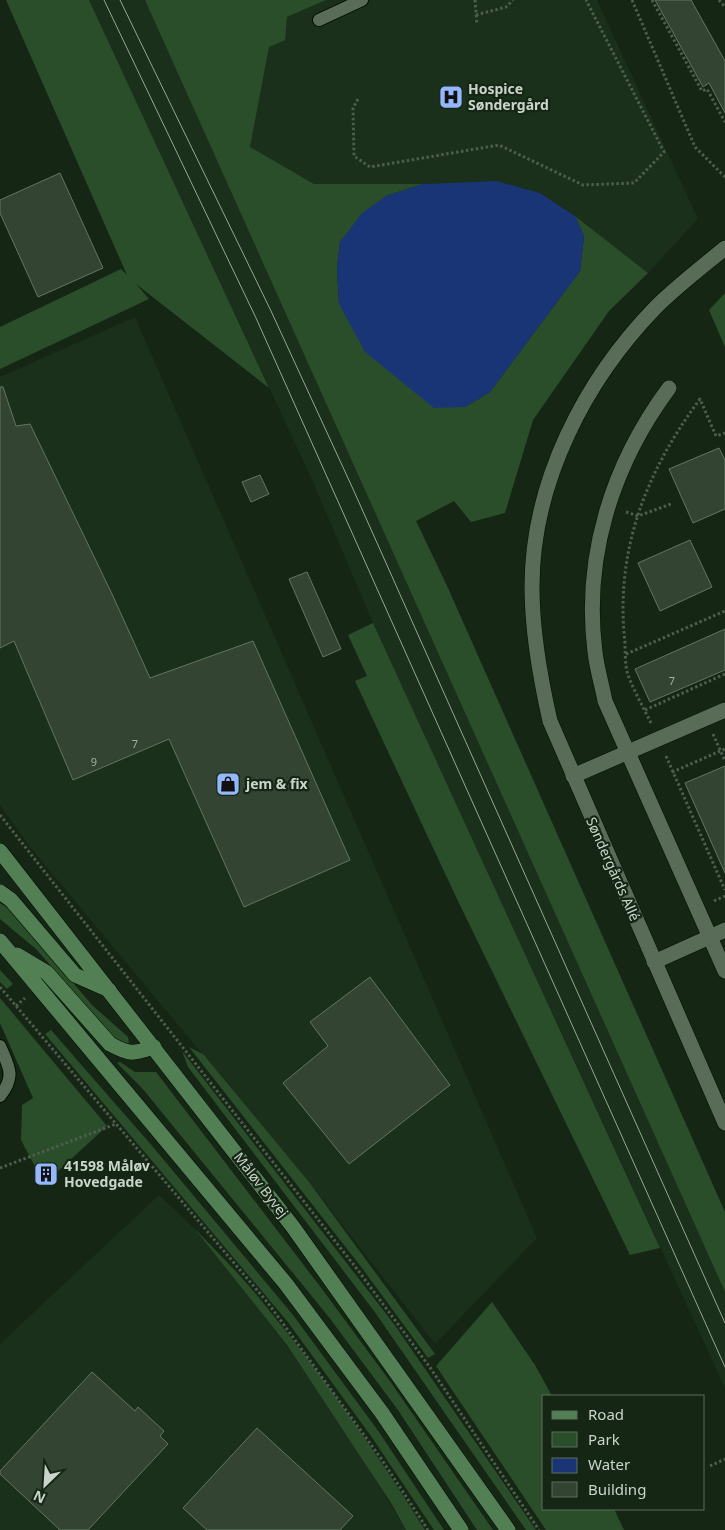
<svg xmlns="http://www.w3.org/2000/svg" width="725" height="1530" viewBox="0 0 725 1530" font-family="'Noto Sans',sans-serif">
<rect width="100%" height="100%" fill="#152615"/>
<g fill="#1a301a">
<polygon points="89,0 145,0 151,13 725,1292 725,1388 373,623 313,482"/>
<polygon points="326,0 597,0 698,219 648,273 575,216 540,193 497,181 423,184 314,184 250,147 269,47 287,17"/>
<polygon points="135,317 537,1238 435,1344 309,1182 30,847 0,805 0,377"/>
<polygon points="159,1195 194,1228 284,1342 346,1432 406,1530 0,1530 0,1344"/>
</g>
<g fill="#2a4e2a">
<polygon points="6,0 89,0 269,388 136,284 149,299 0,369 0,327 121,269 127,275"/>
<polygon points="145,0 326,0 287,17 285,40 269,47 250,147 314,184 423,184 386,196 340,242 337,269 339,304 465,407 490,392 580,271 584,236 575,216 648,273 609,311 533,420 505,513 471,522 454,501 416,521 448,588 725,1212 725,1292"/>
<polygon points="725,293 725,347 709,310"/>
<polygon points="373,623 660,1248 630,1255 457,899 355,681 367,676 348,635"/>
<polygon points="0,903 11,910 92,1005 128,1037 129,1043 123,1043 114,1037 36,949 0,919"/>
<polygon points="0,970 13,984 7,989 0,982"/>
<polygon points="0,998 107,1126 58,1171 50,1163 38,1172 21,1140 22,1105 33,1098 0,1023"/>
<polygon points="51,1030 153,1147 293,1315 379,1432 444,1530 434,1530 371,1436 287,1321 45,1034"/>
<polygon points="189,1047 203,1054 309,1182 435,1354 428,1358 362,1268"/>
<polygon points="182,1051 394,1324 536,1530 526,1530 374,1311 188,1067"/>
<polygon points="120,1062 135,1072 156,1072 322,1289 392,1384 493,1530 477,1530 398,1410 328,1316 142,1088 117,1063"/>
<path d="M194 1228C218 1253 243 1277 264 1304 323 1375 376 1452 425 1530H406L391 1503 287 1345Z"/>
<polygon points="492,1302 535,1365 552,1396 544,1396 544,1509 614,1509 624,1530 546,1530 436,1366"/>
</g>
<polygon fill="#1a3576" points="497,181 540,193 575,216 584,236 580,271 490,392 465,407 434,408 365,352 339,304 337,269 340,242 362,213 386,196 423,184"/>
<g fill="#334432" stroke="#627662">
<polygon points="655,0 691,0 725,61 725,113 709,83 703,87"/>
<polygon points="60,173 103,268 38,297 0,213 0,200"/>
<polygon points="0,387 3,387 16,426 30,424 112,594 150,678 253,641 350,860 244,907 169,739 73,780 14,641 0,648"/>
<polygon points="719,448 725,460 725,509 693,523 669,469"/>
<polygon points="260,475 269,494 251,502 242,482"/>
<polygon points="690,540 712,587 660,611 638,563"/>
<polygon points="307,572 341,649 323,657 289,579"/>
<polygon points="725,629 725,670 650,702 635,669"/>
<polygon points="725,766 725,873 685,783"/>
<polygon points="370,977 450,1085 349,1164 283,1083 328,1046 310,1022"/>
<polygon points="92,1372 135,1411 138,1407 164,1431 160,1436 168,1444 88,1530 60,1530 0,1474 0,1471"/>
<polygon points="257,1428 353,1516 340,1530 207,1530 183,1508"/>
</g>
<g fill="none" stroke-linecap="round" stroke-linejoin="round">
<g stroke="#020f02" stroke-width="14">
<g id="lane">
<polyline points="319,20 362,0"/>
<path d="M0 1046C9 1067 16 1076 0 1096"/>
</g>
</g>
<g stroke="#020f02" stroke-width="16">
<g id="street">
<path d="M725 248C702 267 677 286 656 307 585 380 532 482 532 587 532 633 540 677 550 721L725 1123"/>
<path d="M669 388C612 465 583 557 595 652 597 669 602 685 605 701L725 971"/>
<polyline points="573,776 725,710"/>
<polyline points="654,962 725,930"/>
</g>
</g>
<g stroke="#020f02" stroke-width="16">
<g id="secondary">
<polyline points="0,851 293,1227 508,1530"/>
<polyline points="0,892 11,900 75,975 109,990"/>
<polyline points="0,941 286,1284 382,1413 461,1530"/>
<path d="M17 955 47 973 110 1044C130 1055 133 1054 154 1047"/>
</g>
</g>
<g stroke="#4e5d4e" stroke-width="3" stroke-dasharray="2.5 2.5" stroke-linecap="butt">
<polyline points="475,0 477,25"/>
<polyline points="632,0 695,147 725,177"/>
<polyline points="652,0 702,91 707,89 725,122"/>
<polyline points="719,0 725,7"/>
<polyline points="476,15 506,7 513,0"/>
<polyline points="358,99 353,108 354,156 370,167 499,145 583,185 634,183 664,152 586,0"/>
<polyline points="626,512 638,516 671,504"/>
<polyline points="626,654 725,611"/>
<polyline points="645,710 725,674"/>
<path d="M651 723C643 707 634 691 628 675 624 663 626 646 624 633 617 545 648 469 700 399L716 436 725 433"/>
<polyline points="713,734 725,761"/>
<polyline points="666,756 725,890"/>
<polyline points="672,772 725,749"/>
<polyline points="0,815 357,1269 429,1366 539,1530"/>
<polyline points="714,901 725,896"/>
<polyline points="0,987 268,1303 380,1457 428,1530"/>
<polyline points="16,1006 25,998"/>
<polyline points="0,1168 116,1124"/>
<polyline points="710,1466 725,1459"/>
</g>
<use href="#lane" stroke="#586c58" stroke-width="12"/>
<use href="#street" stroke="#586c58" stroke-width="15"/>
<use href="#secondary" stroke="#527f53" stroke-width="15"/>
<g stroke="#98a598" stroke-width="1">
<polyline points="104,0 256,318 725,1367"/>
<polyline points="120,0 271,311 353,489 725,1323"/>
</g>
</g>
<defs>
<g id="hospital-square" transform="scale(1.25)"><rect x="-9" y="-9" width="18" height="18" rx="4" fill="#94b7fd" stroke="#152615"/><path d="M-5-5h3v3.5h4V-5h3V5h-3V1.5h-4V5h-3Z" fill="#111"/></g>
<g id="shop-square" transform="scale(1.25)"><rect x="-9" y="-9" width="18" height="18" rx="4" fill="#94b7fd" stroke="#152615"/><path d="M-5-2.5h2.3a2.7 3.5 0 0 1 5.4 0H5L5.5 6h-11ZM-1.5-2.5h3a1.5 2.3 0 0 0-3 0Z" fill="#111"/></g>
<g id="building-square" transform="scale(1.25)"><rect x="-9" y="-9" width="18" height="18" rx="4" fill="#94b7fd" stroke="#152615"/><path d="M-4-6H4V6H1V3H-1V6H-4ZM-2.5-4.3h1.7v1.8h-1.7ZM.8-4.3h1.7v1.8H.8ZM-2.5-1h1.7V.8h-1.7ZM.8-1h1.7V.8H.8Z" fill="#111"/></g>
</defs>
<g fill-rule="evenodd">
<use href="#hospital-square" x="451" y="97"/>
<use href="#shop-square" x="228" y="784"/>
<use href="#building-square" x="46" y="1174"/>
</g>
<g text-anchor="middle" stroke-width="4.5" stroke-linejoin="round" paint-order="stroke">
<g font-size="11" fill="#a4b1a4">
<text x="672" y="685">7</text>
<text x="135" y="748">7</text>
<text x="94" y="766">9</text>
</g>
<g font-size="14" font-weight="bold" fill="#cad5ca" stroke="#152615" text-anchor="start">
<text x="468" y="94">Hospice<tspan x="468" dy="16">Søndergård</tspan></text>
<text x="246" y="789">jem &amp; fix</text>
<text x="64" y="1171">41598 Måløv<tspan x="64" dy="16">Hovedgade</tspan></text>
</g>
<g font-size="14" fill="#cad5ca" stroke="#152615">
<text transform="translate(613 869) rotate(66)" y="5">Søndergårds Allé</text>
<text transform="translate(261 1185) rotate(52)" y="5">Måløv Byvej</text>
</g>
</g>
<rect x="542" y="1395" width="162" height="115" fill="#152615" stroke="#5d6c5d"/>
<rect x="552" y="1411" width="25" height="8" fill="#527f53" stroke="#5d6c5d"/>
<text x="588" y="1420" font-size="15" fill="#cad5ca">Road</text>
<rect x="552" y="1432" width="25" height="15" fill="#2a4e2a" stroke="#5d6c5d"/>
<text x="588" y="1445" font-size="15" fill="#cad5ca">Park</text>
<rect x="552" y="1458" width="25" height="15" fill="#1a3576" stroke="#5d6c5d"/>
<text x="588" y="1470" font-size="15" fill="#cad5ca">Water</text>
<rect x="552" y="1482" width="25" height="15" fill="#334432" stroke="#5d6c5d"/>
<text x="588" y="1495" font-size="15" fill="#cad5ca">Building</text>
<g transform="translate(45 1485) rotate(205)" stroke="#152615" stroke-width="4" paint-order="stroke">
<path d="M0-4L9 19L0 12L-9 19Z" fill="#cad5ca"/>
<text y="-8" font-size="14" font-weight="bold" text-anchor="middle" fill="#cad5ca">N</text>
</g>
</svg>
